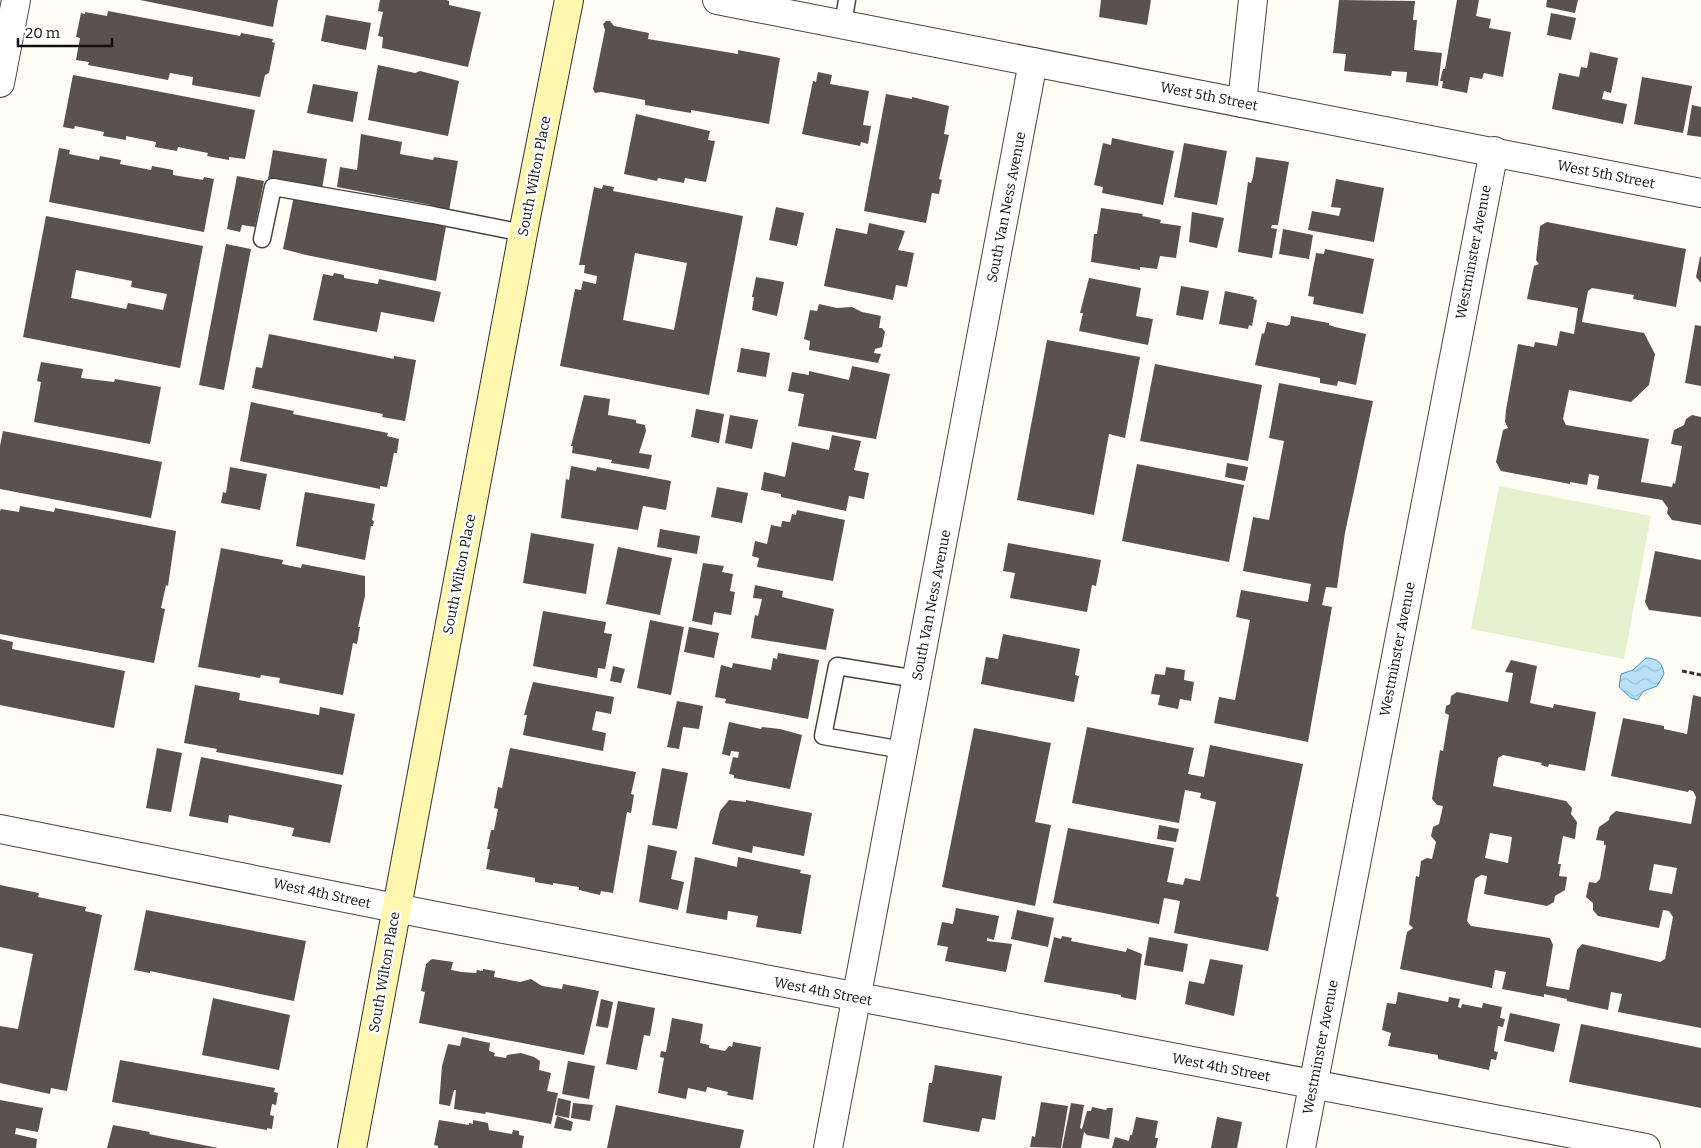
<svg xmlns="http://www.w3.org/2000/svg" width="1701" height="1148" viewBox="0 0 1701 1148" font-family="Bitter,serif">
<defs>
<pattern id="water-waves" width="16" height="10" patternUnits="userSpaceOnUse" patternTransform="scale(1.25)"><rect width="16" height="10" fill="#b9e0f7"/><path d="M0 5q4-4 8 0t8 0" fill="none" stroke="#9ebfd3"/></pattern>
</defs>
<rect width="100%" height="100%" fill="#fffdf5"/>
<polygon fill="#e6f2cf" points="1499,486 1651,516 1624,659 1471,629"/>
<path fill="url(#water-waves)" stroke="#3f96cf" d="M1646 658C1658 659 1662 662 1664 674L1657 686 1644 691 1637 700 1631 698 1619 687 1621 674 1633 670Z"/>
<g fill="#5a524d" fill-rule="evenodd">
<polygon points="140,0 278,0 273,27"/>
<polygon points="380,0 446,0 449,1 449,5 481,12 468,67 382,48 383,37 378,36 383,12 378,11"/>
<polygon points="1101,0 1151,0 1147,25 1099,17"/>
<polygon points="1339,0 1415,1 1413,20 1417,20 1414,50 1442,53 1438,86 1406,82 1407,72 1392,71 1391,76 1344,71 1346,54 1333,53"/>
<polygon points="1457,0 1479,0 1476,16 1491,19 1489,28 1511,32 1503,77 1484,73 1482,79 1470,77 1467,93 1442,88 1443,81 1440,81 1443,69 1445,69"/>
<polygon points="1547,0 1578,0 1575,13 1546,7"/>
<polygon points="108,11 240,36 241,33 273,39 272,42 275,43 269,73 265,75 260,97 192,85 193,77 170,73 168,80 88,65 89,62 76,60 80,38 76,37 81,13 85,14 85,12 107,16"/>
<polygon points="1551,13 1576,18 1571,40 1547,35"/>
<polygon points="326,15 371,23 366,50 321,41"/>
<polygon points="606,21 610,21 614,26 649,33 648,39 738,54 738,50 780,58 769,124 691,110 691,113 645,105 645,100 601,92 595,93 593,89 605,30 603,24"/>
<polygon points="1590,52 1618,58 1611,93 1604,91 1602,99 1627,104 1623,124 1552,109 1559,73 1579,77 1581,67 1587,68"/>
<polygon points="378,65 415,73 420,71 459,81 448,136 368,120"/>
<polygon points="818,72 832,75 830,84 869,91 863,125 871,126 868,144 861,142 860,146 802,134 813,81 816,82"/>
<polygon points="73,75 255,110 245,159 229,157 229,160 207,156 208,153 178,147 177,151 155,147 156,142 126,136 126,140 103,136 104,132 75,126 74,129 63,127"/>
<polygon points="1642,77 1692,86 1683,133 1634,124"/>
<polygon points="313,84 358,92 353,122 307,113"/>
<polygon points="886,94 912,99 912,97 949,106 944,134 949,135 939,179 942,180 939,194 932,193 926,223 864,211"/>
<polygon points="1692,105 1701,107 1701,137 1687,135"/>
<polygon points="636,114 710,131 708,140 715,141 706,182 685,178 684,183 658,178 657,181 624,174"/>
<polygon points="361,134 402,142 400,154 433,160 434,157 458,161 449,211 430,208 431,205 337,187 340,167 357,170"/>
<polygon points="1112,138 1174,151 1163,205 1102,193 1103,187 1094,185 1103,143 1111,145"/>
<polygon points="1184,143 1227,151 1217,205 1174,197"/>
<polygon points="59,148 70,150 69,154 99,160 100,156 121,160 120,164 151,170 152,166 173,170 173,175 203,180 204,177 214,179 204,232 49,202"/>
<polygon points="273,150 327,159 322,189 268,179"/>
<polygon points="1256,157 1289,162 1278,225 1272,225 1271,228 1277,229 1272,258 1238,252 1248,182 1251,183 1253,177"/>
<polygon points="237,176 264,181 255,227 242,225 240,232 227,229"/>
<polygon points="1336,179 1384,188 1374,242 1308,230 1312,211 1339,216 1341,208 1331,207"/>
<path d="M603 185 614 187 613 191 743 216 709 395 560 366 575 289 581 290 583 281 596 284 597 276 584 273 585 265H579L594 187 602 189ZM635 253 687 263 674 330 623 320Z"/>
<polygon points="295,191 447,221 436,281 306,255 283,249"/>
<polygon points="776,207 804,213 797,246 769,240"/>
<polygon points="1101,208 1143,214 1142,216 1161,220 1160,223 1181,226 1176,258 1160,256 1157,269 1140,267 1140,270 1091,262 1094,234 1097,234"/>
<polygon points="1192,212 1224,218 1217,248 1189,242"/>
<path d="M46 216 203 246 180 368 23 337ZM76 270 132 281 131 287 167 294 163 310 128 303 126 309 71 298Z"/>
<polygon points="1547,222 1686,249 1676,307 1633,299 1634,295 1592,288 1588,291 1582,322 1644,333 1655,354 1649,385 1631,402 1569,390 1563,419 1566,425 1649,439 1641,482 1672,487 1673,483 1675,484 1682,446 1671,444 1674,430 1684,425 1686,419 1692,415 1701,417 1701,525 1672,520 1667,513 1668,508 1662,500 1597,489 1599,476 1589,474 1587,485 1570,482 1570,484 1501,471 1496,462 1503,430 1508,428 1505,422 1506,410 1518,344 1534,347 1535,342 1557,346 1560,331 1574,334 1578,308 1527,299 1534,266 1539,264 1536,260 1540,226"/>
<polygon points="869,223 905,231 898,250 914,253 907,287 896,285 893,300 824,286 836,228 867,234"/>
<polygon points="1283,229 1313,235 1309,259 1279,254"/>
<polygon points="226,244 251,249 224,390 199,385"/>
<polygon points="1325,249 1374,259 1363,314 1313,304 1314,297 1308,296 1316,253 1324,254"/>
<polygon points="1700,257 1701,257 1701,283 1696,277"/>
<polygon points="334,273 344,275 344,278 378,284 379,279 441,292 434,322 381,312 377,332 313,320 323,274 333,276"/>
<polygon points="756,277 784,282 777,316 752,310 754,297 752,297"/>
<polygon points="1089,278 1141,288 1136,316 1153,319 1148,345 1079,331 1083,313 1080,313"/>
<polygon points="1181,286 1209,291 1203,320 1176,315"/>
<polygon points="1225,291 1254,297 1253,299 1257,300 1252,326 1249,325 1248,329 1219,324"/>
<polygon points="819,304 837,308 852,307 862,312 881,316 879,328 882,328 885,332 882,347 875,349 874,353 881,354 878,363 809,350 810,341 804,339 810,310 817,311"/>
<polygon points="1291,316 1329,323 1329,325 1335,327 1366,334 1356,385 1338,381 1337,386 1320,383 1320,378 1255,365 1262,333 1264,334 1267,322 1287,326 1290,324"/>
<polygon points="1695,325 1701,326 1701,386 1685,383"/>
<polygon points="269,334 394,359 394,356 416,360 405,421 382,417 383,414 252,388 256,367 262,368"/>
<polygon points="1047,340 1140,357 1125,438 1109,434 1094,515 1017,500"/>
<polygon points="741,348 770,353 766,377 737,372"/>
<polygon points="41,362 83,369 81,378 114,382 115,379 161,387 150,444 34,422 41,382 37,381"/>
<polygon points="1155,364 1262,385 1248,461 1140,441"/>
<polygon points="852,366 890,374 876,439 798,426 804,394 788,391 792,372 809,375 809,371 849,380"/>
<polygon points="1279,383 1373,401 1345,533 1337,588 1326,587 1322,605 1332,607 1308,742 1214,723 1219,697 1235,700 1250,620 1236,617 1241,590 1308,602 1311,584 1243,571 1253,517 1269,520 1284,441 1269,438"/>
<polygon points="584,395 610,399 608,415 636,420 636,423 645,425 646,431 639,453 652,455 649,469 611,463 612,460 572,453 573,446 571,446"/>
<polygon points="251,402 294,411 293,414 388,433 387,436 399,439 397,453 394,453 387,487 380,486 380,489 240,461"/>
<polygon points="696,409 724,414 719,443 691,437"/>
<polygon points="730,415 758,420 752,449 725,443"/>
<polygon points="3,431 162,462 151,518 0,489 0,446"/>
<polygon points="832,435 861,441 854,470 869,473 864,499 849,496 846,511 781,497 781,494 761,490 764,472 785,477 792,442 829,450"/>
<polygon points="1227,463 1248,467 1245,481 1225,477"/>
<polygon points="1137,464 1244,485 1229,562 1122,541"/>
<polygon points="571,466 596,471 597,467 671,481 666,510 643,506 638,530 561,518 566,479 569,480"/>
<polygon points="230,467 267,474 260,510 221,503 223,492 226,493"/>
<polygon points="717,487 748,493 742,523 711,517"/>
<polygon points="305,492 375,504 372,520 374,521 373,526 371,526 365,560 296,546"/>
<polygon points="20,506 54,512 55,508 176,531 168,586 166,585 161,608 165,609 154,663 0,634 0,511 1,509 19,512"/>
<polygon points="797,510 845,520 833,581 757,567 759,558 752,556 755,541 767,544 771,525 781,527 782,521 790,522 792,514 796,515"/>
<polygon points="660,529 700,536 697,554 657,547"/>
<polygon points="531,533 594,544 586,594 523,583"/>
<polygon points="1008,543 1101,560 1096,586 1092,585 1087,612 1010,598 1015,573 1003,571"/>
<polygon points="618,547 672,558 660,615 606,604"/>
<polygon points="221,548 283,560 282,564 301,568 302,564 365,576 365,596 358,627 360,627 357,644 353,643 343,695 279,683 280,678 261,675 260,678 198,667"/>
<polygon points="1655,551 1701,560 1701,617 1649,610 1645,602"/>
<polygon points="703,563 724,566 722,572 733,574 730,591 735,592 731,615 714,612 712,625 692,621"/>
<polygon points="755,585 783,591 782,597 834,609 826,650 751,638 755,615 758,616 762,599 753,598"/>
<polygon points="543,611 606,622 604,633 612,634 605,669 598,668 597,678 533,666"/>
<polygon points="650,620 684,627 671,695 637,688"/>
<polygon points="689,627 719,633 714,658 684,652"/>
<polygon points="1003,634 1080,649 1075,675 1079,676 1074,702 981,684 986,657 998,659"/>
<polygon points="0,639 13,642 12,649 125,671 114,728 0,705"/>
<polygon points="778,653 819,660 808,719 725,703 726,699 715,697 721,665 732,668 733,663 771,670 773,658 777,659"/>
<path d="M1511 660 1537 666 1530 703 1553 708 1554 704 1596 712 1585 771 1549 764 1548 767 1541 765 1542 763 1503 755 1498 758 1493 786 1566 801 1572 808 1571 814 1577 822 1575 839 1563 836 1558 864H1561L1559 876 1567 877 1565 890 1555 896 1554 902 1547 906 1484 894 1487 876 1481 875 1475 879 1467 921 1471 926 1550 938 1553 945 1546 986 1569 990 1577 950 1582 944 1660 962 1665 959 1673 917 1669 911 1663 910 1659 928 1598 916 1593 910V903L1586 897 1589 882 1596 883 1600 879 1606 845H1604V841L1596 840 1599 827 1609 820 1610 816 1616 811 1691 824 1696 797 1693 791 1689 790 1688 792 1611 776 1623 718 1664 726V729L1687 734 1693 695 1701 697V1028L1618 1012 1622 994 1611 992 1608 1010 1567 1001V999L1544 994V997L1502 989 1506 972 1495 970 1492 988 1400 969 1407 932 1413 928 1409 924 1416 876 1419 877 1421 861 1427 858 1432 859 1436 842 1431 836 1433 827 1439 824 1443 806 1437 805 1432 799 1440 750 1443 751 1449 715 1445 713 1446 706 1450 704 1451 696 1457 692 1508 702 1513 673 1505 672ZM1490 833 1512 837 1508 863 1485 858ZM1654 864 1677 868 1672 894 1649 890Z"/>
<polygon points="613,666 625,669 621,683 610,681"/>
<polygon points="1166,667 1185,670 1184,680 1194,682 1191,701 1180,699 1178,709 1158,705 1160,695 1151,694 1155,674 1165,675"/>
<polygon points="533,682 614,697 611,714 596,711 592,730 606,733 603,751 523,735 527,715 524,715"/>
<polygon points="195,685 240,693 239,700 319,715 320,707 355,714 343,775 216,752 217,749 184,743"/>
<polygon points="677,701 703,706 699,729 683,727 679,749 667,747"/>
<polygon points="729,722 761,729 762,727 780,729 802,735 790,789 734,778 734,775 729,774 733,757 738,758 739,752 731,751 730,756 722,754"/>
<polygon points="1087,727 1194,748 1188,774 1204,777 1210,745 1303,764 1276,896 1279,898 1268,951 1174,933 1180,901 1164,898 1159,924 1053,903 1068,828 1174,848 1167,882 1183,885 1185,878 1200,881 1216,802 1200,798 1201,793 1185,790 1179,823 1072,803"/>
<polygon points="974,728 1051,743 1035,822 1051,825 1035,906 942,887"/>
<polygon points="157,748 182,753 171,812 146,808"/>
<polygon points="510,748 636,772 631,794 634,795 631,813 627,812 613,893 601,891 600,895 579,890 579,887 553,883 553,885 535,882 535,878 486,869 490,849 487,849 491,830 494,830 498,809 494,808 498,787 502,788"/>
<polygon points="201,757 342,785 330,843 292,836 294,828 229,815 228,823 189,816"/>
<polygon points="662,768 688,773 677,829 652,825"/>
<polygon points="729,800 746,802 746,800 812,813 804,856 753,846 752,853 712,844 720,811"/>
<polygon points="1159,825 1179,829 1176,842 1157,839"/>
<polygon points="648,845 677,851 671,879 684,882 678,910 639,902"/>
<polygon points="695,857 737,867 738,857 801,870 800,873 811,875 801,934 756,927 758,916 728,911 727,920 686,913"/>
<polygon points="0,885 39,893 38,897 86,907 85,911 102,915 67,1091 51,1088 50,1094 0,1083 0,1026 18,1029 33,954 0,947"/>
<polygon points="956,908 999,916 994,940 987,938 987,941 1012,944 1006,972 945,961 948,947 937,945 942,922 953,924"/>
<polygon points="146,910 306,941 294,1001 150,971 150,973 134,970"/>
<polygon points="1017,910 1054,918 1048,947 1011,939"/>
<polygon points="1062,936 1072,938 1071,941 1126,952 1127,948 1142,954 1136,1000 1121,997 1121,995 1044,982 1054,937 1061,939"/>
<polygon points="1149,937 1188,944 1183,972 1144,965"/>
<polygon points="432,959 453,962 451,970 462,972 476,973 477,970 483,971 483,969 495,971 494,977 520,982 531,979 542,986 562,989 563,984 599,991 584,1055 419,1023 425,992 421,991 426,964"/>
<polygon points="1210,959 1243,965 1234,1016 1185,1004 1189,981 1204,984"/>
<polygon points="1398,992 1448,1002 1449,997 1460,999 1458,1007 1461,1008 1462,1004 1482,1008 1483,1003 1502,1007 1500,1018 1505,1019 1503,1027 1498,1026 1494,1051 1498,1052 1496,1060 1491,1059 1489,1070 1438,1059 1438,1055 1388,1046 1391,1033 1382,1030 1387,1003 1396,1004"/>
<polygon points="213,998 290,1015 279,1070 202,1055"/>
<polygon points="601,999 613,1002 608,1028 596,1026"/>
<polygon points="618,1001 655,1008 650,1036 644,1035 637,1070 606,1064"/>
<polygon points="1510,1013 1560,1024 1554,1052 1504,1041"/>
<polygon points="672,1018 703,1024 700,1043 709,1045 709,1048 725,1051 729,1046 732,1047 733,1042 761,1047 753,1100 727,1095 728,1092 707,1087 706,1092 688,1088 686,1099 658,1093 664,1058 660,1057 661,1051 666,1052"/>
<polygon points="1581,1024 1701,1048 1701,1108 1569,1082"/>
<polygon points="462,1037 490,1043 489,1051 495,1053 494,1056 506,1058 507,1055 521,1053 534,1057 540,1061 539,1070 551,1073 547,1091 558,1093 551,1124 486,1112 485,1114 454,1109 456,1090 454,1090 450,1106 439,1104 442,1066 448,1044 460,1046"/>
<polygon points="120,1060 275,1088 274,1092 278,1093 276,1105 272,1104 270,1115 274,1116 272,1129 267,1128 267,1130 112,1102"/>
<polygon points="568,1061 595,1066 589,1099 562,1094"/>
<polygon points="935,1065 1002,1076 995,1120 982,1118 979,1132 923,1122 929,1083 932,1083"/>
<polygon points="558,1098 571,1101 569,1118 555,1115"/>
<polygon points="0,1100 43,1108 38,1132 16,1128 15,1134 37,1139 36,1148 0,1148"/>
<polygon points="1041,1102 1068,1106 1061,1148 1030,1147 1032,1136 1035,1137"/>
<polygon points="573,1103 593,1105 590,1121 571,1118"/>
<polygon points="1071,1103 1084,1105 1080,1128 1082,1129 1087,1111 1091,1111 1092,1107 1106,1110 1107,1108 1113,1108 1109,1139 1087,1135 1084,1132 1081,1148 1062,1148"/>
<polygon points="616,1105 744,1130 740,1148 607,1148"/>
<polygon points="557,1116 573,1122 571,1131 554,1128"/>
<polygon points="1136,1117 1158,1121 1155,1138 1158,1138 1156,1148 1112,1148 1115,1137 1129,1141 1130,1135 1132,1135"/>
<polygon points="1217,1117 1242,1122 1237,1148 1211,1148"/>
<polygon points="439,1120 469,1125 469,1123 473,1124 473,1120 488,1123 489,1130 512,1134 513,1130 519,1131 519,1135 524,1136 522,1148 438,1148 438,1146 434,1145"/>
<polygon points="113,1125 150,1132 149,1134 218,1148 107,1148"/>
</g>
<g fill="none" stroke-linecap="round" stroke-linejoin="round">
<g stroke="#444" stroke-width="19">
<g id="service">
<polyline points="843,24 847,0"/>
<polyline points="262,239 273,187 433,215 523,233"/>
<polyline points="903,750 823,736 837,666 917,679"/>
</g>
</g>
<g stroke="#444" stroke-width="30">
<g id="minor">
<polyline points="717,0 1701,193"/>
<polyline points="0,83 16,0"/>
<polyline points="1242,103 1253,0"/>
<polyline points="0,829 431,915 1646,1148"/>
<polyline points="828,1148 1033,62"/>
<polyline points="1301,1148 1494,151"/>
</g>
</g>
<g stroke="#333" stroke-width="30">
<polyline id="secondary" points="352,1148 523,233 569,0"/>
</g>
<polyline stroke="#333" stroke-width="3" stroke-dasharray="5 2.5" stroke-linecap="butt" points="1682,671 1701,675"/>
<use href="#service" stroke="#fff" stroke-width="16"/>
<use href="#minor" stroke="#fff" stroke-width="28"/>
<use href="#secondary" stroke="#fff6b0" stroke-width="28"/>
</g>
<g text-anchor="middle" stroke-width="5" stroke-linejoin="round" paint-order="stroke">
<g font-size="14" fill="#111" stroke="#fff">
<text transform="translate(1209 96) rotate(11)" y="5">West 5th Street</text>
<text transform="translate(1606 174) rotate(11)" y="5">West 5th Street</text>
<text transform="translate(534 176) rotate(-79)" y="5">South Wilton Place</text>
<text transform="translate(1006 207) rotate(-79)" y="5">South Van Ness Avenue</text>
<text transform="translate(1473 252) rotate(-79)" y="5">Westminster Avenue</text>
<text transform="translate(459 574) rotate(-79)" y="5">South Wilton Place</text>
<text transform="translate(931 605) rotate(-79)" y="5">South Van Ness Avenue</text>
<text transform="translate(1397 649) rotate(-79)" y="5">Westminster Avenue</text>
<text transform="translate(322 893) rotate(12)" y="5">West 4th Street</text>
<text transform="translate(384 972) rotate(-80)" y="5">South Wilton Place</text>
<text transform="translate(823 991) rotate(11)" y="5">West 4th Street</text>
<text transform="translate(1320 1047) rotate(-79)" y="5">Westminster Avenue</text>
<text transform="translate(1221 1067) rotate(11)" y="5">West 4th Street</text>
</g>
</g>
<path d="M18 38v8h94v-8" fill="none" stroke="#111111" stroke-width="2.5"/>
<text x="25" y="38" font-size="15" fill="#111111" stroke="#ffffff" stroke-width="4" paint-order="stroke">20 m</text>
</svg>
